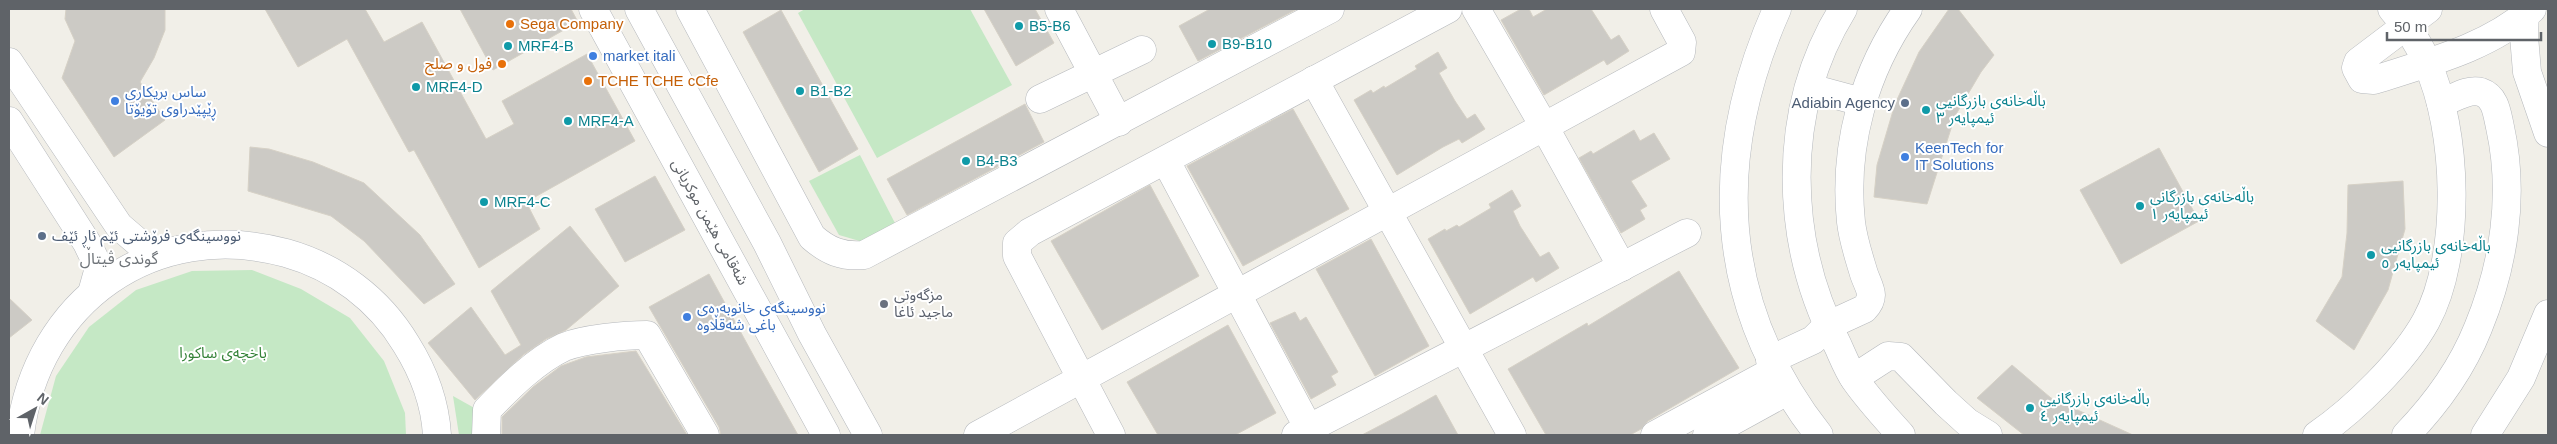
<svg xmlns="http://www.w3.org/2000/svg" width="2557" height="444" viewBox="0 0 2557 444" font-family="Helvetica,'Noto Sans Arabic',sans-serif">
<rect width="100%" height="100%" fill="#f1efe8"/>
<g fill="#c5e8c5">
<polygon points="805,9 970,9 1012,85 877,158 798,13"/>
<polygon points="860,155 897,227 863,242 839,235 809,181"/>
<polygon points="252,270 301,289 350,318 384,361 405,413 406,435 40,435 56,376 89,327 136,290 192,271"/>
<polygon points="453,396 478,410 479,435 459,435"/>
</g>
<g fill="#cccac5" stroke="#d6d1c6">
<polygon points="66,9 165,9 165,30 154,58 140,82 165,120 114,157 62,78 75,41 65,19"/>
<polygon points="265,9 365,9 384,42 422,22 486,139 514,124 502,101 587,54 635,141 526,202 540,229 479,268 414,150 409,152 347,39 298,67"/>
<polygon points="460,9 571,9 578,22 493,70"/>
<polygon points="984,9 1035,9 1054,43 1016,66"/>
<polygon points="1210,9 1297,9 1198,61 1179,26"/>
<polygon points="1521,9 1529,9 1533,17 1547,9 1591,9 1611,40 1619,35 1629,51 1607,65 1604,60 1544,95 1501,20"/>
<polygon points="1949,9 1958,9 1994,55 1981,72 1955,116 1927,204 1874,197 1877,165 1895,104 1919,52"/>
<polygon points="781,10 858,149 819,172 743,32"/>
<polygon points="1438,52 1447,68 1439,73 1455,101 1467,119 1475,114 1485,129 1462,143 1459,139 1443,147 1397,175 1354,100 1371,90 1373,93 1384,86 1385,88 1417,69 1415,66"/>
<polygon points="1025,104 1044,142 907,215 887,179"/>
<polygon points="1293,109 1349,209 1243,266 1187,166"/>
<polygon points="1634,130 1640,141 1654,133 1670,159 1631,181 1647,206 1640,210 1645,219 1621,233 1579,158 1591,151 1593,154"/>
<polygon points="250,147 269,149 313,162 364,183 420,235 455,284 424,304 364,241 331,216 248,191"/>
<polygon points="2159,148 2199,221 2121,264 2080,190"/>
<polygon points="655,176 685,230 625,262 595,209"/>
<polygon points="2403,181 2405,229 2388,290 2354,350 2316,321 2342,277 2347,233 2348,185"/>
<polygon points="1150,185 1199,276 1102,330 1051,241"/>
<polygon points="1512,190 1521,206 1513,211 1520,226 1540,257 1549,252 1559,268 1536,282 1533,277 1470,314 1428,239 1445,229 1446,231 1457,225 1459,227 1491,208 1489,204"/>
<polygon points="570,226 619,286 566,330 546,339 523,355 475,400 428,343 471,307 505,355 521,345 491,291"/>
<polygon points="1371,239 1429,346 1375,376 1316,269"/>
<polygon points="1679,271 1739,368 1648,421 1641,429 1630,435 1546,435 1508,369 1587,323 1588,326"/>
<polygon points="709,274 757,362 798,435 721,435 719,427 660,326 649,307"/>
<polygon points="9,298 32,320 9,338"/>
<polygon points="1295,312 1300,321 1306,317 1338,372 1331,376 1336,385 1311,399 1270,323"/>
<polygon points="1228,325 1276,413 1235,435 1158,435 1127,382"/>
<polygon points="636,351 687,435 502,435 502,417 533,387 561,366 586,357"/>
<polygon points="2012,365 2051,398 2133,435 2024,435 1977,398"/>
<polygon points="1436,395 1458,435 1362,435 1402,414"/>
</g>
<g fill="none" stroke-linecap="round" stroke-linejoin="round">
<g stroke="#b5b8bc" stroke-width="29">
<g id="minor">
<polyline points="593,9 826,435"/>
<polyline points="639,9 767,243 812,334 868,435"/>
<path d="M690 9 812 237C828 251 842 257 864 255L1330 9"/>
<polyline points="1059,9 1119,122"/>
<polyline points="1476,9 1544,126 1622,267"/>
<path d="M1777 9C1711 158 1717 305 1819 435"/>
<path d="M1843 9C1780 111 1784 242 1838 346 1843 357 1848 370 1855 380 1869 400 1885 417 1901 435"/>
<path d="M2428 9 2358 62 2356 68 2362 79 2374 80C2430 62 2488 48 2532 9"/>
<polyline points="2525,9 2524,36 2527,72 2548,133"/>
<polyline points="9,62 119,226 154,256"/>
<polyline points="1314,80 1512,435"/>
<polyline points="1810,88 1862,102"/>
<polyline points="1040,99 1142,50"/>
<polyline points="9,121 87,243 99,268 92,293"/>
<polyline points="1166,161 1309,429"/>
<path d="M1770 360 1813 340 1827 326 1864 309C1868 305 1871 301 1871 295 1871 289 1866 280 1864 274 1859 257 1853 240 1851 222 1843 146 1864 71 1908 9"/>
<polyline points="1854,378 1888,356 1901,357 1946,403 1967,422 1988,435"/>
<path d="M20 435C36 301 154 217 286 253 336 267 379 299 406 344 423 371 435 402 437 435"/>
<path d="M486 435 487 410C508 388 536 360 564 347 584 339 625 335 647 335L705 435"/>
<polyline points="978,435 1681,52 1682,42 1664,9"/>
<polyline points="1111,435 1017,256 1017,243 1030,232 1448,9"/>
<polyline points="1296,435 1687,233"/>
<polyline points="1655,435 1775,370"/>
<polyline points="1707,435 1787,391"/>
<path d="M2317 435C2354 410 2404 361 2426 321 2462 255 2458 130 2427 63 2419 43 2406 25 2392 9"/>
<path d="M2406 435C2436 404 2462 368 2478 328 2504 265 2515 195 2500 127 2497 114 2496 97 2481 92 2468 88 2453 99 2441 103"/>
<polyline points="2485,435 2521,378 2548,314"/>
</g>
</g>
<use href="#minor" stroke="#fff" stroke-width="28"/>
</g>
<g fill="#e8710a" stroke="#fff" stroke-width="2">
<circle cx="510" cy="24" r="5"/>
<circle cx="502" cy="64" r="5"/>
<circle cx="588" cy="81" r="5"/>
</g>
<g fill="#0f9aa8" stroke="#fff" stroke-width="2">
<circle cx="1019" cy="26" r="5"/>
<circle cx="1212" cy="44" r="5"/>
<circle cx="508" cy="46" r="5"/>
<circle cx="416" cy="87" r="5"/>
<circle cx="800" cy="91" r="5"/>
<circle cx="1926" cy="110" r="5"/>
<circle cx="568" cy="121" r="5"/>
<circle cx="966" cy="161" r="5"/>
<circle cx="484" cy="202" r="5"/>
<circle cx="2140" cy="206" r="5"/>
<circle cx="2371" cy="255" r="5"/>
<circle cx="2030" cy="408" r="5"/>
</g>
<g fill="#3f7fe0" stroke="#fff" stroke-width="2">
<circle cx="593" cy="56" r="5"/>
<circle cx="115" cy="101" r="5"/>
<circle cx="1905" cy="157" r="5"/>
<circle cx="687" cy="317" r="5"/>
</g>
<g fill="#5c6f8a" stroke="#fff" stroke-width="2">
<circle cx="1905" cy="103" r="5"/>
<circle cx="42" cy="236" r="5"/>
</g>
<circle fill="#6b7280" stroke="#fff" stroke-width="2" cx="884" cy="304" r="5"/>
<g text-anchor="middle" stroke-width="4" stroke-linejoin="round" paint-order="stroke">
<g font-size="15" fill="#c56008" stroke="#fff" text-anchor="start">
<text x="520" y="29">Sega Company</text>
<text x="492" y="69" text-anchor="end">فول و صلح</text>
<text x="598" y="86">TCHE TCHE cCfe</text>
</g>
<g font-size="15" fill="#0d838f" stroke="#fff" text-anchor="start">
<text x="1029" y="31">B5-B6</text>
<text x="1222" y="49">B9-B10</text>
<text x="518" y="51">MRF4-B</text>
<text x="426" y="92">MRF4-D</text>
<text x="810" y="96">B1-B2</text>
<text x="1936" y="106">باڵەخانەی بازرگانیی<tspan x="1936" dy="17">ئیمپایەر ٣</tspan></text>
<text x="578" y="126">MRF4-A</text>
<text x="976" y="166">B4-B3</text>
<text x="2150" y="202">باڵەخانەی بازرگانی<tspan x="2150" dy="17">ئیمپایەر ١</tspan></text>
<text x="494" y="207">MRF4-C</text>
<text x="2381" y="251">باڵەخانەی بازرگانیی<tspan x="2381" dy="17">ئیمپایەر ٥</tspan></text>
<text x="2040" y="404">باڵەخانەی بازرگانیی<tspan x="2040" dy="17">ئیمپایەر ٤</tspan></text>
</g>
<g font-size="15" fill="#366cbe" stroke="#fff" text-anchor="start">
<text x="603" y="61">market itali</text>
<text x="125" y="97">ساس بریکاری<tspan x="125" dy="17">ڕێپێدراوی تۆیۆتا</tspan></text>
<text x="1915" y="153">KeenTech for<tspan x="1915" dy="17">IT Solutions</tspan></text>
<text x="697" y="313">نووسینگەی خانوبەرەی<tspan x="697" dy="17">باغی شەقڵاوە</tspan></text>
</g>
<g font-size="15" fill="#4e5e75" stroke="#fff" text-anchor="end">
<text x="1895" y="108">Adiabin Agency</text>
<text x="52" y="241" text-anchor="start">نووسینگەی فرۆشتی ئێم ئاڕ ئێف</text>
</g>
<g font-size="15" fill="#5f6368" stroke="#fff">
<text transform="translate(710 222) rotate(61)" y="5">شەقامی هێمن موکریانی</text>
</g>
<g font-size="15" fill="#5b616d" stroke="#fff" text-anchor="start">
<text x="894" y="300">مزگەوتی<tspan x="894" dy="17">ماجید ئاغا</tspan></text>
</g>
<g font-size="15" fill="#348238" stroke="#fff">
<text x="223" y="358">باخچەی ساکورا</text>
</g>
<g font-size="16" fill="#70757a" stroke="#fff">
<text x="119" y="264">گوندی ڤیتاڵ</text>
</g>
</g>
<rect width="2557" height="444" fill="none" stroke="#5f6368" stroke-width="20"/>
<g transform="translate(35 409) rotate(39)" stroke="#ffffff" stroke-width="4" paint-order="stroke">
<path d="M0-4L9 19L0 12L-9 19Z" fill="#5f6368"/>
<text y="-8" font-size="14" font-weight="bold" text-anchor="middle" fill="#5f6368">N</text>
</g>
<path d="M2387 32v8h154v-8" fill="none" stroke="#5f6368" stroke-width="2.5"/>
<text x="2394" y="32" font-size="15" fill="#5f6368" stroke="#ffffff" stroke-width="4" paint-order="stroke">50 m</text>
</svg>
